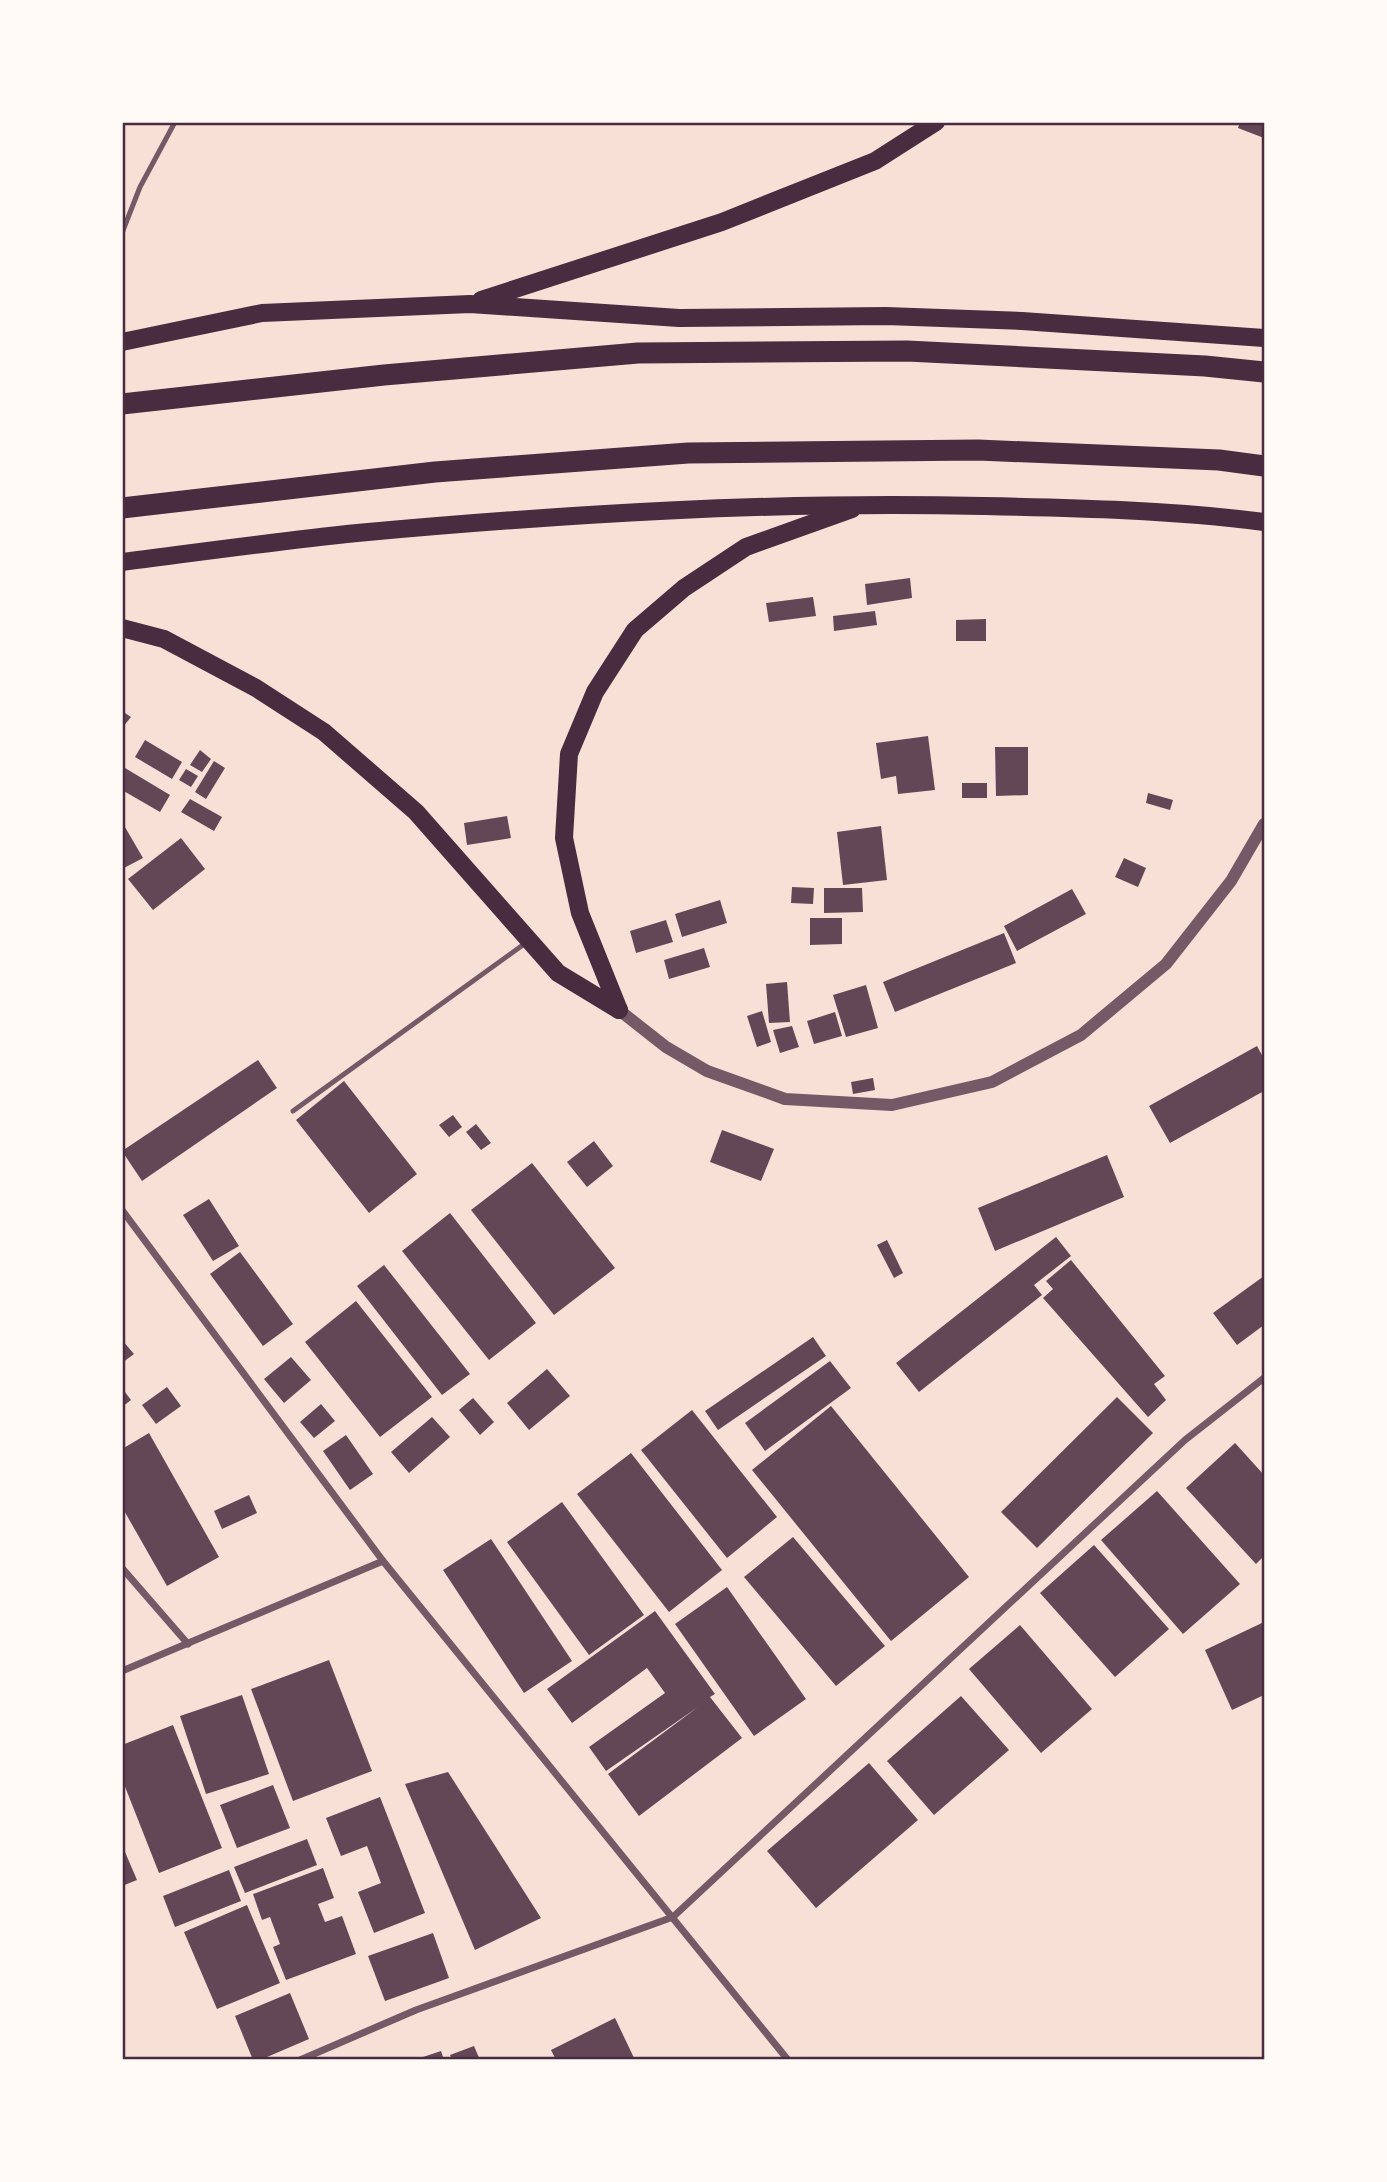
<svg xmlns="http://www.w3.org/2000/svg" width="1387" height="2182" viewBox="0 0 1387 2182" font-family="'Titillium Web',sans-serif">
<rect width="100%" height="100%" fill="#f7e1d7"/>
<g fill="#644757">
<polygon points="1240,122 1264,122 1264,138 1238,128"/>
<polygon points="910,578 912,598 867,605 865,584"/>
<polygon points="813,597 816,616 769,622 766,603"/>
<polygon points="875,611 877,625 834,631 833,616"/>
<polygon points="986,619 986,641 956,641 956,620"/>
<polygon points="122,711 131,717 122,728"/>
<polygon points="928,736 935,790 898,794 896,776 881,779 876,743"/>
<polygon points="145,740 182,762 172,779 135,757"/>
<polygon points="995,747 1028,747 1028,795 996,796"/>
<polygon points="200,750 211,759 202,772 190,765"/>
<polygon points="214,761 225,768 206,799 195,792"/>
<polygon points="125,768 170,795 160,812 122,790 122,772"/>
<polygon points="186,769 198,776 191,787 179,780"/>
<rect x="962" y="783" width="25" height="15"/>
<polygon points="1148,793 1173,800 1170,810 1146,803"/>
<polygon points="190,799 222,817 214,831 181,812"/>
<polygon points="507,816 511,838 467,845 464,823"/>
<polygon points="122,822 143,858 122,869"/>
<polygon points="881,826 887,880 843,885 837,832"/>
<polygon points="181,838 205,869 153,910 128,879"/>
<polygon points="1124,858 1146,868 1138,887 1115,877"/>
<polygon points="792,887 814,888 813,904 791,903"/>
<polygon points="824,888 862,888 863,912 824,913"/>
<polygon points="1072,889 1086,914 1017,951 1004,926"/>
<polygon points="720,900 727,923 682,937 675,914"/>
<polygon points="810,918 842,918 842,944 810,945"/>
<polygon points="666,920 673,942 636,953 630,931"/>
<polygon points="1004,933 1016,963 895,1012 883,982"/>
<polygon points="704,948 710,967 669,979 664,960"/>
<polygon points="787,982 790,1022 769,1023 766,984"/>
<polygon points="866,985 878,1028 846,1037 833,995"/>
<polygon points="762,1011 771,1042 757,1047 747,1016"/>
<polygon points="835,1012 842,1036 814,1044 807,1021"/>
<polygon points="792,1026 799,1047 780,1053 773,1030"/>
<polygon points="1257,1046 1264,1059 1264,1091 1170,1143 1149,1106"/>
<polygon points="258,1060 277,1088 142,1181 122,1151"/>
<polygon points="873,1078 875,1090 853,1094 851,1082"/>
<polygon points="344,1081 417,1174 369,1213 296,1120"/>
<polygon points="453,1115 462,1127 449,1137 439,1125"/>
<polygon points="476,1124 491,1143 481,1150 466,1132"/>
<polygon points="722,1130 774,1149 761,1181 710,1162"/>
<polygon points="594,1141 613,1166 587,1187 567,1162"/>
<polygon points="1107,1155 1124,1197 995,1251 978,1208"/>
<polygon points="532,1163 615,1268 554,1315 471,1210"/>
<polygon points="209,1199 239,1246 213,1261 183,1215"/>
<polygon points="450,1213 536,1323 489,1360 402,1251"/>
<polygon points="1056,1237 1071,1256 1034,1285 1042,1295 919,1392 896,1363"/>
<polygon points="887,1240 903,1273 894,1278 877,1245"/>
<polygon points="240,1252 293,1324 263,1346 210,1274"/>
<polygon points="1071,1260 1165,1376 1154,1384 1166,1400 1148,1417 1043,1298 1053,1289 1046,1281"/>
<polygon points="384,1265 470,1374 442,1395 357,1286"/>
<polygon points="1264,1276 1264,1325 1237,1345 1213,1313"/>
<polygon points="356,1301 432,1397 380,1437 305,1342"/>
<polygon points="813,1337 826,1356 718,1430 705,1411"/>
<polygon points="122,1340 134,1354 122,1363"/>
<polygon points="291,1357 311,1380 284,1403 264,1379"/>
<polygon points="830,1361 851,1388 765,1451 745,1423"/>
<polygon points="547,1369 570,1396 529,1430 507,1403"/>
<polygon points="167,1387 181,1406 156,1424 142,1405"/>
<polygon points="122,1388 131,1400 122,1407"/>
<polygon points="1117,1397 1153,1433 1037,1548 1001,1512"/>
<polygon points="473,1398 494,1422 480,1435 459,1410"/>
<polygon points="321,1404 335,1421 314,1438 300,1422"/>
<polygon points="831,1406 969,1577 891,1641 752,1470"/>
<polygon points="692,1410 777,1517 727,1558 641,1450"/>
<polygon points="432,1417 450,1437 409,1473 391,1452"/>
<polygon points="149,1433 219,1557 167,1586 122,1507 122,1449"/>
<polygon points="346,1435 373,1474 350,1490 323,1451"/>
<polygon points="1235,1443 1264,1475 1264,1556 1256,1564 1186,1488"/>
<polygon points="631,1453 722,1570 669,1612 577,1494"/>
<polygon points="1157,1491 1240,1584 1183,1634 1101,1540"/>
<polygon points="249,1495 257,1513 222,1529 214,1511"/>
<polygon points="562,1502 644,1615 589,1655 507,1542"/>
<polygon points="793,1537 885,1646 836,1686 744,1577"/>
<polygon points="491,1539 572,1661 524,1693 443,1570"/>
<polygon points="1094,1545 1169,1629 1115,1677 1040,1593"/>
<polygon points="727,1587 806,1699 754,1736 675,1624"/>
<polygon points="655,1611 715,1694 710,1697 742,1738 639,1816 608,1774 698,1707 606,1771 589,1747 665,1693 647,1668 572,1723 547,1689"/>
<polygon points="1264,1622 1264,1695 1232,1710 1205,1650"/>
<polygon points="1020,1625 1092,1709 1041,1753 969,1669"/>
<polygon points="329,1660 372,1771 293,1801 251,1689"/>
<polygon points="242,1695 269,1774 206,1794 180,1716"/>
<polygon points="961,1696 1009,1750 934,1815 887,1761"/>
<polygon points="173,1725 222,1848 159,1873 122,1779 122,1745"/>
<polygon points="869,1763 918,1820 816,1908 767,1851"/>
<polygon points="448,1772 541,1918 475,1950 405,1784"/>
<polygon points="273,1785 290,1828 237,1848 220,1805"/>
<polygon points="380,1797 425,1913 374,1933 358,1892 381,1883 367,1846 341,1856 326,1818"/>
<polygon points="307,1839 317,1865 245,1893 234,1867"/>
<polygon points="122,1845 137,1880 122,1886"/>
<polygon points="323,1868 334,1898 318,1904 325,1922 342,1916 356,1954 286,1980 273,1947 280,1944 270,1917 262,1920 253,1894"/>
<polygon points="229,1870 241,1901 175,1927 163,1896"/>
<polygon points="247,1905 280,1983 217,2009 184,1932"/>
<polygon points="433,1933 449,1978 385,2001 368,1956"/>
<polygon points="290,1993 309,2039 260,2060 253,2060 235,2016"/>
<polygon points="615,2018 635,2060 556,2060 551,2050"/>
<polygon points="474,2046 480,2060 452,2060 450,2055"/>
<polygon points="441,2051 444,2060 417,2060 417,2059"/>
</g>
<g fill="none" stroke-linecap="round" stroke-linejoin="round">
<g stroke="#755966" stroke-width="5">
<polyline points="122,233 140,187 175,122"/>
<polyline points="293,1111 527,942"/>
</g>
<g stroke="#755966" stroke-width="7">
<polyline points="122,1210 383,1561 788,2060"/>
<polyline points="122,1568 188,1644"/>
<polyline points="122,1671 383,1561"/>
<polyline points="300,2060 416,2010 673,1917 1185,1440 1264,1378"/>
</g>
<polyline stroke="#755966" stroke-width="12" points="619,1010 666,1047 707,1071 785,1099 892,1105 992,1082 1081,1035 1166,964 1231,881 1264,824"/>
<g stroke="#4a2c40" stroke-width="18">
<polyline points="481,300 722,222 875,161 936,122"/>
<polyline points="122,342 262,313 470,304 679,318 886,316 1022,321 1264,338"/>
<path d="M122 562C200 552 279 541 357 533 565 514 774 501 983 506 1076 508 1172 510 1264 522"/>
<polyline points="122,628 164,639 256,688 324,732 416,812 558,973 619,1010"/>
<polyline points="619,1010 580,913 564,838 569,754 595,692 635,630 684,588 746,547 852,509"/>
</g>
<g stroke="#4a2c40" stroke-width="21">
<polyline points="122,404 384,375 638,353 907,351 1205,366 1264,372"/>
<polyline points="122,508 435,472 688,453 978,450 1219,460 1264,466"/>
</g>
</g>
<rect width="1387" height="2182" fill="none" stroke="#fffaf5" stroke-width="248"/>
<rect x="124" y="124" width="1139" height="1934" fill="none" stroke="#4a2c40" stroke-width="2.5"/>
</svg>
